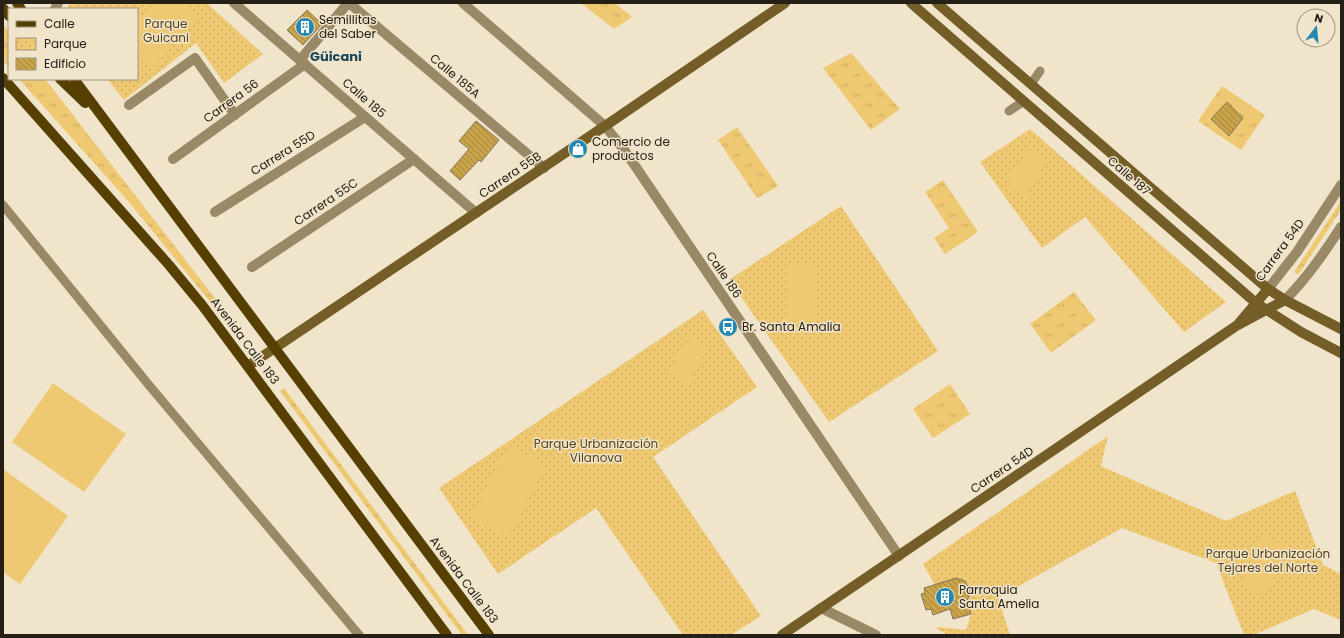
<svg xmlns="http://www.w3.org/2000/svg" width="1344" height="638" viewBox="0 0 1344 638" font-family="Poppins,sans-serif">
<defs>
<pattern id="grass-tufts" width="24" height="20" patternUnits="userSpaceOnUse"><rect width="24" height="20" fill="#efc872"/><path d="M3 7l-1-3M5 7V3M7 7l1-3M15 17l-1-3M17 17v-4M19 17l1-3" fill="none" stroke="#cdac62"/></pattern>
<pattern id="park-dots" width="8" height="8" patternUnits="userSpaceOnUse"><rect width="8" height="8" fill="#efc872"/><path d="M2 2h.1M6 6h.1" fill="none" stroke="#cdac62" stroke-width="1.8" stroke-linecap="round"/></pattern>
<pattern id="building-back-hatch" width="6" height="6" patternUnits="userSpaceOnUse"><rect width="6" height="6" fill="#c9a349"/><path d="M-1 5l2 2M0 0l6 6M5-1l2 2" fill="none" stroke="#a3843c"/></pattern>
</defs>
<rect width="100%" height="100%" fill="#f0e5cb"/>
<g fill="url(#grass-tufts)">
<polygon points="581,3 615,3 632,17 614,29"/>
<polygon points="3,24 9,32 9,67 3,61"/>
<polygon points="851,53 900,109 871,130 823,68"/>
<polygon points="19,79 45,79 242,333 238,336 128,201"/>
<polygon points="1222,86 1265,115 1241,150 1198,121"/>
<polygon points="737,127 778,186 757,198 718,140"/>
<polygon points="943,180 978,232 945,254 934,238 949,228 925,192"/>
<polygon points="1341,201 1341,210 1298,275 1294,272"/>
<polygon points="1074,292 1096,320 1051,353 1030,324"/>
<polygon points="950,384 970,414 933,438 913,409"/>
<polygon points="284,388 468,635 462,635 280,391"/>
</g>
<g fill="url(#park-dots)">
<polygon points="70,3 207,3 263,54 224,83 196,43 124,100 107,79 137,79 137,9 67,9"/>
<polygon points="1030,129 1226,302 1184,332 1085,217 1042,248 980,162"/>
<polygon points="841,206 938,351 829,422 729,280"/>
<polygon points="703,310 757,387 653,457 761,616 731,635 683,635 596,508 498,574 439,488"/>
<polygon points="1108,436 1101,466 1226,521 1295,491 1323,565 1341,574 1341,620 1314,609 1253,635 1244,635 1216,563 1122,528 998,598 1010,635 945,635 945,633 937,629 937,627 966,630 971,614 967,600 971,592 965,581 935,585 923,564"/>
</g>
<g fill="#efc872">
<polygon points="154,3 180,3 197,18 152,69 137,56 137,23"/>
<polygon points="1028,149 1047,161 1025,197 1006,185"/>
<polygon points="787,265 816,265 815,320 788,320"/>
<polygon points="688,337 707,347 688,384 669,374"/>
<polygon points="53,383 126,434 84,492 12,442"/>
<polygon points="509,446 546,465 508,537 471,518"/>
<polygon points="3,469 68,516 20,584 3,572"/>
<polygon points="1263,534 1289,548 1264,597 1240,584"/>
</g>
<g fill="url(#building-back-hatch)" stroke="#81765f">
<polygon points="307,10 322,24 303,45 287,30"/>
<polygon points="1227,102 1243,118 1229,136 1211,119"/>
<polygon points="476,121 499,140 481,162 479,160 460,180 450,171 469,149 459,141"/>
<polygon points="956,578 965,581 971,593 967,600 971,614 953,619 950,609 933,615 931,609 926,610 921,594 925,593 924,588"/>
</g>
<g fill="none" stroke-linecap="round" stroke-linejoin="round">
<g stroke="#998967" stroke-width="9">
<polyline points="1031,84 1040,71"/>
<polyline points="1009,111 1024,101"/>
<polyline points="3,205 148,384 359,635"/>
</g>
<g stroke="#998967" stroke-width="10">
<polyline points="234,3 476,213"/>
<polyline points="349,3 544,168"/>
<polyline points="463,3 605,126 625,151 899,556"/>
<polyline points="55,9 58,3"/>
<polyline points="300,60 348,3"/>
<polyline points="129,105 195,58 235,115"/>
<polyline points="173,159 305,64"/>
<polyline points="215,212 365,117"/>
<polyline points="252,267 414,159"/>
<polyline points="1268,289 1297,252 1341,185"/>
<path d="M1285 300C1307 278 1324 253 1341 227"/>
<polyline points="821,608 876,635"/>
</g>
<g stroke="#745d26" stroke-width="10">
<polyline points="911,3 1256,303 1301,332 1341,353"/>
<polyline points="937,3 1268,289 1285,300 1341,329"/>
<polyline points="1239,323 1268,289"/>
<polyline points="248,366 605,126 785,3"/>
<polyline points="782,635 1236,326 1285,300"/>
</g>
<g stroke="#563f00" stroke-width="10">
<polyline points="17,3 21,9"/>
<polyline points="3,8 9,16"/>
<polyline points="3,78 169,265 202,305 447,635"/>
<polyline points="60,79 85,103"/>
<polyline points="74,79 489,635"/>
</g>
</g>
<defs>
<g id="building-disc" transform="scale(1)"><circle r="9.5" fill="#2387b1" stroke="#f0e5cb"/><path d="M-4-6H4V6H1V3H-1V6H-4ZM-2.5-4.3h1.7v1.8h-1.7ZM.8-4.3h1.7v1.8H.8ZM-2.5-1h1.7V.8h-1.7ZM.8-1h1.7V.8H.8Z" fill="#fff"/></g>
<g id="shop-disc" transform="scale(1)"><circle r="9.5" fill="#2387b1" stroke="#f0e5cb"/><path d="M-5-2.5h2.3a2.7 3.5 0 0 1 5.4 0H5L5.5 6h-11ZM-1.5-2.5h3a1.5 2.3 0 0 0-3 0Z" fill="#fff"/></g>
<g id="bus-disc" transform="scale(1)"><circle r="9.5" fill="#2387b1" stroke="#f0e5cb"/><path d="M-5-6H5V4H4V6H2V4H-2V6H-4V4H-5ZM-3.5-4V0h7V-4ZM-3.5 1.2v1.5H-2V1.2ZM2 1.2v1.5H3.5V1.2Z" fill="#fff"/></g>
</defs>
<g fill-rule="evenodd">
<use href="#building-disc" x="305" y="27"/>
<use href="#shop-disc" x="578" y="149"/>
<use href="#bus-disc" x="728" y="327"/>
<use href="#building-disc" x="945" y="597"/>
</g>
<g text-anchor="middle" stroke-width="3" stroke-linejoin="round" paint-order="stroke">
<g font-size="12" fill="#242016" stroke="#f0e5cb" text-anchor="start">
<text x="319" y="24">Semillitas<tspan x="319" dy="14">del Saber</tspan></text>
<text x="592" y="146">Comercio de<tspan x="592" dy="14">productos</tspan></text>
<text x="742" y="331">Br. Santa Amalia</text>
<text x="959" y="594">Parroquia<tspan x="959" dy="14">Santa Amelia</tspan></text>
</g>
<g font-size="12" fill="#53431e" stroke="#f0e5cb">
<text x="166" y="28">Parque<tspan x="166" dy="14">Guicani</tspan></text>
<text x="596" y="448">Parque Urbanización<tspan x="596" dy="14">Vilanova</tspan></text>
<text x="1268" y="558">Parque Urbanización<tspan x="1268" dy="14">Tejares del Norte</tspan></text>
</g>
<g font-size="12" fill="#242016" stroke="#f0e5cb">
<text transform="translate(455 76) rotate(40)" y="4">Calle 185A</text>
<text transform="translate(364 98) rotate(41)" y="4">Calle 185</text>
<text transform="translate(231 101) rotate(-36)" y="4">Carrera 56</text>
<text transform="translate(283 153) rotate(-32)" y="4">Carrera 55D</text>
<text transform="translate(510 175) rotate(-34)" y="4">Carrera 55B</text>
<text transform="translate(1129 176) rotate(41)" y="4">Calle 187</text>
<text transform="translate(326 202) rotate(-34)" y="4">Carrera 55C</text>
<text transform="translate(1280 250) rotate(-54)" y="4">Carrera 54D</text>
<text transform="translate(724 275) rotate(56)" y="4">Calle 186</text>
<text transform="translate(245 341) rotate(53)" y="4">Avenida Calle 183</text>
<text transform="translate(1002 470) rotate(-34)" y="4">Carrera 54D</text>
<text transform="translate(464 580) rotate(53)" y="4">Avenida Calle 183</text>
</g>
<g font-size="13" font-weight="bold" fill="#174458" stroke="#f0e5cb">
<text x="336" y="61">Güicani</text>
</g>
</g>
<rect width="1344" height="638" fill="none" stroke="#242016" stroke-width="8"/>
<rect x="8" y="8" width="130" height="72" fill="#f0e5cb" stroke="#9e9683"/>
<rect x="16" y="21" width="20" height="6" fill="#563f00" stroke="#9e9683"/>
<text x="44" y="28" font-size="12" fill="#242016">Calle</text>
<rect x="16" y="38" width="20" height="12" fill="url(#park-dots)" stroke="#9e9683"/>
<text x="44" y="48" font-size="12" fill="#242016">Parque</text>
<rect x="16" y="58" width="20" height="12" fill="url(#building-back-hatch)" stroke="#9e9683"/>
<text x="44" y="68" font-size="12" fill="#242016">Edificio</text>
<g transform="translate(1316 28) rotate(16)"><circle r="19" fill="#f0e5cb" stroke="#9e9683"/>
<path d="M0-3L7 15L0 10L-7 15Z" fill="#2387b1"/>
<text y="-6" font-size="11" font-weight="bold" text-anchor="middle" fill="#242016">N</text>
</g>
</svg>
